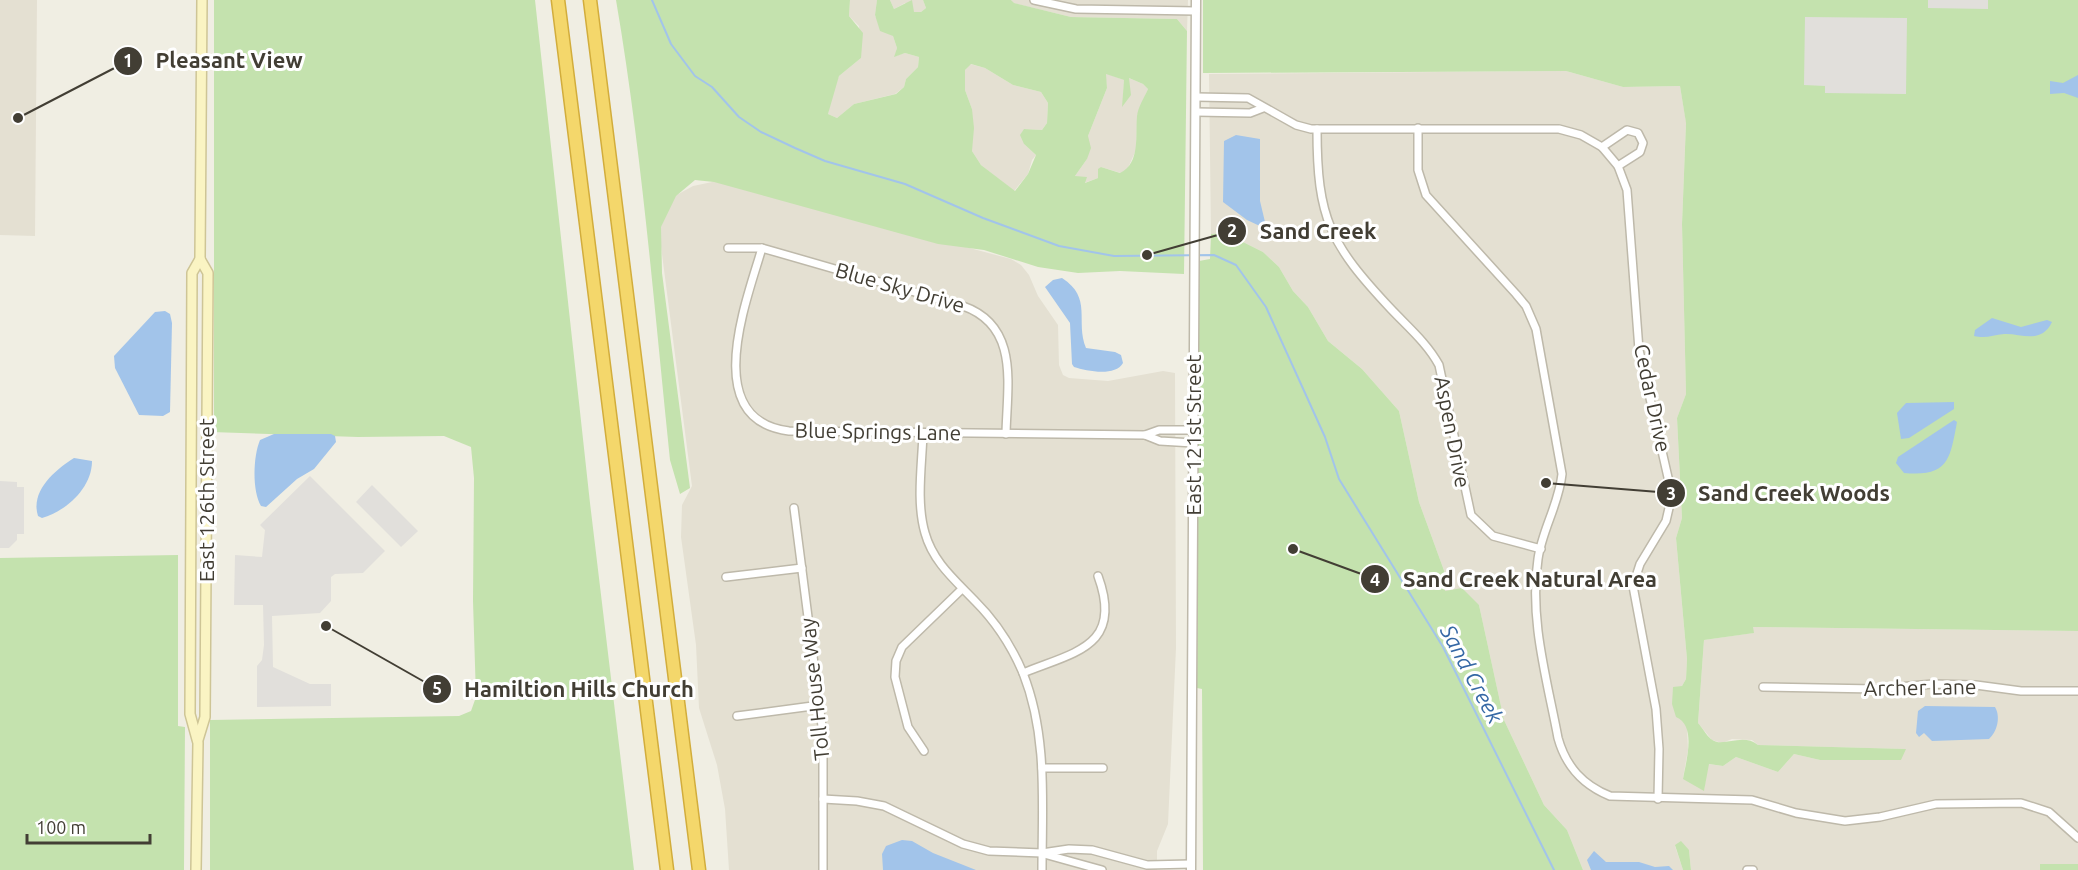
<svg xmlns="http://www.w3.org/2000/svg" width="2078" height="870" viewBox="0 0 2078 870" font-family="Ubuntu,sans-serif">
<rect width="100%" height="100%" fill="#f0eee3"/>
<g fill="#e4e0d2">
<polygon points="0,0 37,0 35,236 0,235"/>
<polygon points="850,0 877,0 875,16 893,36 897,48 895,56 905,53 919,57 918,67 906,79 904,87 895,94 854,104 837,118 828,114 832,93 839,76 861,58 859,26 849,16"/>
<polygon points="890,0 923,0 926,8 921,12 914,12 905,3 894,9"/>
<polygon points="1011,0 1188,0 1187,31 1177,19 1071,17 1013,3"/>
<polygon points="970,64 985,68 1013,85 1041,92 1048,103 1047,123 1042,130 1024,129 1024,144 1036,155 1032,160 1028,174 1014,191 981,165 972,151 972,109 965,90 965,70"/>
<polygon points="1566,71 1623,87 1680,86 1686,122 1682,224 1686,394 1677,418 1682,518 1676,538 1687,659 1686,679 1682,686 1683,720 1687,727 1688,750 1683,778 1704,790 1708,764 1723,766 1736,757 1778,772 1794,754 1820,760 1900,760 1905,749 1758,745 1752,740 1732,739 1722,743 1712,740 1698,723 1704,640 1753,633 1753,627 2078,631 2078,870 1691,870 1689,850 1675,846 1683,870 1583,870 1567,830 1544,805 1504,720 1479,605 1444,591 1446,576 1419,502 1399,411 1362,369 1328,341 1308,307 1293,291 1279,267 1263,252 1225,233 1211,234 1209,74"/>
<polygon points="1105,73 1124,80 1123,106 1129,78 1143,84 1148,89 1137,116 1136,150 1127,170 1121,173 1101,167 1098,178 1084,183 1075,176 1087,159 1088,136 1107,88"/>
<polygon points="717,181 1011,259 1021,265 1029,275 1038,296 1058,325 1059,365 1063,375 1069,378 1108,381 1163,371 1175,373 1176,648 1168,824 1157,851 1157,870 729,870 725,809 717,765 699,708 696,645 681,537 682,505 692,486 659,231 673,197 693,186"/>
</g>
<g fill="#c4e2ae" fill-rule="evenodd">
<polygon points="214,0 535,0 590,503 634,870 210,870 210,720 459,716 471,711 476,697 473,601 474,478 471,447 444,436 358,437 211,432 214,421"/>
<path d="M616 0H850L849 16 863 33 861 58 839 76 828 114 837 118 854 104 896 94 904 87 906 79 918 67 919 57 905 53 894 57 897 48 893 36 880 31 875 15 877 0H890L894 9 912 0 914 12H921L926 8 923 0H1011L1014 3 1071 17 1177 19 1187 31 1184 274 1120 271 1078 273 1038 267 984 250 938 244 714 182 695 180 676 196 661 227 662 273 690 488 680 494 670 460C654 306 642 152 616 0ZM971 64 985 68 1013 85 1041 92 1048 103 1047 123 1042 130 1024 129 1020 135 1024 144 1036 155 1028 174 1015 191 981 165 972 151 974 128 972 109 965 90V70ZM1106 74 1124 80 1122 107 1131 95 1129 78 1143 84 1148 89C1144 98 1138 107 1137 116 1135 135 1141 163 1120 173L1101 167 1098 169V178L1085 183 1087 177 1075 176 1087 159 1091 148 1088 136 1107 88Z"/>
<path d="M1203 0H2078V631L1753 627 1754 633 1704 640 1698 723C1702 727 1706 735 1711 739 1722 749 1742 732 1758 745L1906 749 1901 760H1820L1794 754 1778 772 1736 757 1723 766 1709 764 1704 791 1683 779C1686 761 1697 726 1676 717L1672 704 1673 687 1682 686 1686 679 1687 659 1676 538 1682 518 1677 418 1686 394 1682 224 1686 123 1680 86 1623 87 1566 71 1203 73Z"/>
<polygon points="1225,233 1263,252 1279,267 1293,291 1308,307 1328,341 1362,369 1399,411 1419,502 1446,576 1445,591 1462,588 1479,605 1504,720 1544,805 1567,830 1583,870 1203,870 1202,689 1197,688 1199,261 1210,259 1211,234"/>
<polygon points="178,555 178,726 185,727 184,870 0,870 0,558"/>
<polygon points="1681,841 1689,850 1691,870 1683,870 1675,845"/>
<rect x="2040" y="864" width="38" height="6"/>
</g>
<g fill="#e1dfdb">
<polygon points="1928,0 1988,0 1988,9 1928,8"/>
<polygon points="1805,17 1907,18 1906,94 1825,93 1825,86 1804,85"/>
<polygon points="310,476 385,551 363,573 335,574 331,577 331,601 320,613 272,616 273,667 310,684 331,684 331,706 257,707 257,666 262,660 264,645 263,605 234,605 235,555 262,557 265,530 260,525"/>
<polygon points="0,481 17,482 17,487 24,487 24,534 17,534 17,540 9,548 0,548"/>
<polygon points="372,485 418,531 401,547 356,502"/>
</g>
<g fill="#a2c4ea">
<polygon points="2078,75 2078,98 2064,93 2050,94 2050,81 2063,83"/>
<polygon points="1236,135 1260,139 1260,201 1265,222 1262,227 1247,220 1223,202 1224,141"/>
<path d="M1062 278C1093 298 1075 321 1086 348L1115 352 1121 355 1123 363C1115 377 1087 371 1074 367L1072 364 1070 323 1045 287 1053 280Z"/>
<polygon points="165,311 170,314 172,323 170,412 163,416 139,415 115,368 114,356 155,312"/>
<path d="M1992 318 2021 327 2047 320 2052 322C2041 345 2021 333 2004 334 1993 335 1986 339 1974 336L1975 330Z"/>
<polygon points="1954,402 1954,409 1909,438 1901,439 1897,413 1906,403"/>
<path d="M1954 420 1957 422C1950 460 1948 477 1904 473L1896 463 1898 457Z"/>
<path d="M274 434H331L335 436 336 442 314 469 297 479 266 507 261 506C252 491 253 457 260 440Z"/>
<path d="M74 458 92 461C92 488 66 511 42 518L38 516C30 491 55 470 74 458Z"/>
<path d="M1925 706 1995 707C2001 717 1997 732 1989 739L1932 741 1924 733 1919 737 1916 733 1918 711Z"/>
<polygon points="902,840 912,841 933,853 976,870 883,870 882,854 886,846"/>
<polygon points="1594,851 1606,862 1639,862 1655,867 1669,866 1673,870 1591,870 1587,860"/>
</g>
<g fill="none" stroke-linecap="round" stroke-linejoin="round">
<polyline stroke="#a2c4ea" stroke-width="2" points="652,0 671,44 695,76 712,87 739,117 761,132 795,148 825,161 905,184 983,218 1059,246 1114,256 1214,255 1236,265 1266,307 1325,437 1339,479 1443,647 1554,870"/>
<g stroke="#beb9aa" stroke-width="10">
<g id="minor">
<polyline points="1034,0 1076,9 1196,11"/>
<polyline points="1196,97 1248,98 1296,125 1311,129 1559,129 1581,135 1602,147 1618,166 1627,190 1639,350 1672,495 1666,521 1640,564 1633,586 1656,709 1659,749 1658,799"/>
<polyline points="1196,112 1250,113 1263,108"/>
<path d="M1418 128V170L1426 195 1516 294 1526 306 1536 329 1562 474C1559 504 1542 530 1538 559 1529 619 1547 679 1558 738 1566 767 1583 785 1610 796L1752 800 1796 813 1845 821 1880 817 1936 804 2021 803 2049 812 2078 838"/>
<path d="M1317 129C1317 219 1330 244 1391 309 1408 327 1427 343 1439 365L1471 515 1493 536 1541 549"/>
<polyline points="1602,147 1627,130 1638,133 1643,143 1640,152 1618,166"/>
<path d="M728 248H762L963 306C1020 326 1007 385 1006 434"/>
<path d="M762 248C747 300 699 420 789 431L1145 435 1159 430H1194"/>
<path d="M923 433C922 465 916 502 925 533 933 562 955 580 975 601 995 621 1012 647 1023 673 1048 736 1042 803 1042 870"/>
<polyline points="1145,435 1160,441 1193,443"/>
<polyline points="794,508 823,734 823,870"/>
<polyline points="726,577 802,568"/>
<path d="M1023 673C1074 652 1124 647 1098 576"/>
<polyline points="1763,687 1876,689 1933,684 1976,685 2021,691 2078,691"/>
<polyline points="737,716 820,705"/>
<polyline points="924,751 908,727 895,677 896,661 902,647 962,589"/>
<polyline points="1042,768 1103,768"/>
<polyline points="823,799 857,801 884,806 963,844 989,851 1042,853 1069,849 1092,850 1147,865 1191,864"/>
<polyline points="1044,854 1102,870"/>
<polyline points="1747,870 1753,870"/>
</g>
</g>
<g stroke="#beb9aa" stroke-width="11">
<polyline id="tertiary" points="1191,870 1196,0"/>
</g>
<g stroke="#cec596" stroke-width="12">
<g id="secondary">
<polyline points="198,740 205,717 208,273 200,259"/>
<polyline points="196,870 198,743 190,714 192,273 200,259 202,0"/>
</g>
</g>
<g stroke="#d2ad3c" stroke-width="15">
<g id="motorway">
<polyline points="558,0 667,870"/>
<polyline points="590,0 699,870"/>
</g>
</g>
<use href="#minor" stroke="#fff" stroke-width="7"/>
<use href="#tertiary" stroke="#fff" stroke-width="8"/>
<use href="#secondary" stroke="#faf4c3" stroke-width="9"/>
<use href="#motorway" stroke="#f4d76b" stroke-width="12"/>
</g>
<g text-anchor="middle" stroke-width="6" stroke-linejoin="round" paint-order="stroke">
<g font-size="21" fill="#423e34" stroke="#fff">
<text transform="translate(900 288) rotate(16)" y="7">Blue Sky Drive</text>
<text transform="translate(1652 398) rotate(78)" y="7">Cedar Drive</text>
<text transform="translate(878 432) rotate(1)" y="7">Blue Springs Lane</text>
<text transform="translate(1452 432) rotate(79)" y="7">Aspen Drive</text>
<text transform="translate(1194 435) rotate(-90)" y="7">East 121st Street</text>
<text transform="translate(207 500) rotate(-90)" y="7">East 126th Street</text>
<text transform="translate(1920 688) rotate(-1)" y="7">Archer Lane</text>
<text transform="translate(815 689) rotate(-96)" y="7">Toll House Way</text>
</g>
<g font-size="22" font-style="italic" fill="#3568a5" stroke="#fff">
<text transform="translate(1472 674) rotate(62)" y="8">Sand Creek</text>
</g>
</g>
<path fill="none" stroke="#423e34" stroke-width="2" d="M18 118L128 61M1147 255L1232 231M1546 483L1671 493M1293 549L1375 579M326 626L437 689"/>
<g fill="#423e34" stroke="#fff" stroke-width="2">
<circle cx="18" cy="118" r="6"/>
<circle cx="1147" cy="255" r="6"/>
<circle cx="1546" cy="483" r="6"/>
<circle cx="1293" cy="549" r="6"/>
<circle cx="326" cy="626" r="6"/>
<circle cx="128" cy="61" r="15"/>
<circle cx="1232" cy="231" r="15"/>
<circle cx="1671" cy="493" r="15"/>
<circle cx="1375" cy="579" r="15"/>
<circle cx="437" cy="689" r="15"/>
</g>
<g font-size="18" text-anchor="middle" font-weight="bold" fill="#fff">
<text x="128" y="67">1</text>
<text x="1232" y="237">2</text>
<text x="1671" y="500">3</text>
<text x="1375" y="586">4</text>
<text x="437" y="695">5</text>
</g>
<g font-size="22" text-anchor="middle" font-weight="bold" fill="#423e34" stroke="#fff" stroke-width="6" stroke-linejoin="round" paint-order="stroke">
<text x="229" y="68">Pleasant View</text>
<text x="1318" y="239">Sand Creek</text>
<text x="1794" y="501">Sand Creek Woods</text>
<text x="1530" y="587">Sand Creek Natural Area</text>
<text x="579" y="697">Hamiltion Hills Church</text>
</g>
<path d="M27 834v9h123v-9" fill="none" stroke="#423e34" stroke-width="3"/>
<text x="36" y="834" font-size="18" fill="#423e34" stroke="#ffffff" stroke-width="4.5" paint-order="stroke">100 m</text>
</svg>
